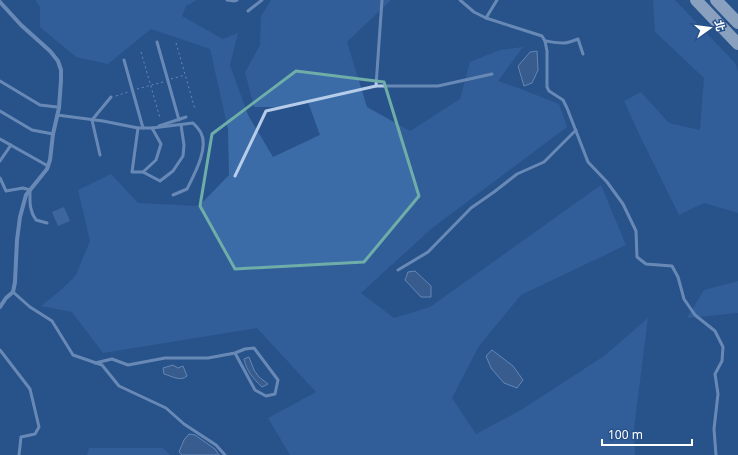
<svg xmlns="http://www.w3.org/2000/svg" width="738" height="455" viewBox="0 0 738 455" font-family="'Noto Sans','Noto Sans TC',sans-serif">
<rect width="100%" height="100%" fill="#28528b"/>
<g fill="#3c6ca8">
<polygon points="35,0 197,0 186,6 182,16 223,39 238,33 230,65 248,115 273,157 320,135 308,102 286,107 254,107 245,72 260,45 261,16 271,0 391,0 347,42 367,107 410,131 460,99 470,62 500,50 523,47 498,81 521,89 559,104 567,127 431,229 361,293 394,318 430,307 601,185 626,245 521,295 479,346 452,398 476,434 521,410 604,356 648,318 634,428 635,455 290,455 268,418 316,392 257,328 103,353 72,312 41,306 61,290 76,275 90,241 78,190 111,174 138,203 199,206 229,175 228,129 210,49 151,29 108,64 76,57 40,27 40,7"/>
<polygon points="653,0 675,0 735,63 738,71 738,213 704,203 679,215 641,138 624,101 641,92 669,123 700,130 704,78 655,32"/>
<polygon points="738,281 738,313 687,318 704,290"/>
<polygon points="89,448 163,448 170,455 87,455"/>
</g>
<g fill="#4a6991" stroke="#abc8ea">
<polygon points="537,51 538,70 532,83 524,86 518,66 530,52"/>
<polygon points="415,271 431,286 431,297 421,297 405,280 408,272"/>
<polygon points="492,350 513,366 523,380 517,388 504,383 491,368 486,356"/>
<path d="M249 357 254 370 259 377 268 384 262 387C253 378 247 372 244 359Z"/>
<path d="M173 365 178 368 183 366 187 376C180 382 172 376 164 374L163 368Z"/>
<polygon points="189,434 195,435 215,449 219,455 182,455 179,452 184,440"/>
</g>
<polygon fill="#547eb4" points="64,207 70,221 58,226 52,212"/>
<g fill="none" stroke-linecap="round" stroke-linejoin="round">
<g stroke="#b6cdea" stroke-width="1" stroke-dasharray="2 3" stroke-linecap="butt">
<polyline points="176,43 195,109"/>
<polyline points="141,52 160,118"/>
<polyline points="171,79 185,75"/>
<polyline points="137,89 163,82"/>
<polyline points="116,96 128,92"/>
</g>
<g stroke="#b6cdea" stroke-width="3">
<polyline points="227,0 234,1 237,0"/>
<polyline points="460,0 474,12 486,18 542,36 545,41 547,51 547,87 549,91 563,100 567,108 588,162 607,182 623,204 636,231 637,257 646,264 672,266 678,277 684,299 695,315 715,331 723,347 722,361 715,374 718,394 714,429 716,455"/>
<polyline points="248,11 262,0"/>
<polyline points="486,18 497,0"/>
<path d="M545 41C560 43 564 45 578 39L583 54"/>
<polyline points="157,42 179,120"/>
<polyline points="124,60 143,128"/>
<polyline points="0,81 40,105 57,107 59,108"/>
<polyline points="376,86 382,0"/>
<polyline points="0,111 32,130 53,134"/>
<polyline points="57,115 103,121 138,128 154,128"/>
<polyline points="159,126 186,117"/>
<polyline points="138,128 132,172 143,172 160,181 173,171 183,156 184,145 181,125"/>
<polyline points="0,139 48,166"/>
<polyline points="100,155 92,120 111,97"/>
<polyline points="0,161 11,145"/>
<path d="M143 172 156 160 161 144 152 128 193 123C196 126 199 129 201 133 209 148 194 175 187 189L173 195"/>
<polyline points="235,176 266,111 376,86 438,86 492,74"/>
<path d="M0 178 6 191 23 188 30 190C30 202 29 210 36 220L47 223"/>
<polyline points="398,270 428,252 471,208 494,192 517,174 544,162 576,130"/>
<polyline points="13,292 30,307 52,321 73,355 102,365 119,386 166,408 184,424 216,445 225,455"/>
<polyline points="0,350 30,389 39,427 35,434 21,437 19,455"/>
<polyline points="95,363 112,359 128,365 165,358 208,358 235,353 255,390 266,396 275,394 278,380 254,348 245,349 235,353"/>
</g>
<polyline stroke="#b6cdea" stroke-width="4" points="0,2 21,25 50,51 58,61 61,70 61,80 59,108 53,134 50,160 47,169 26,195 20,217 17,240 15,282 13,292 6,298 0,307"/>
<g stroke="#fff" stroke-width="12">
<polyline points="696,0 738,44"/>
<polyline points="716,0 738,23"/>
</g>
</g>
<path d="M0 0H738V455H0ZM296 71 384 82 419 196 364 262 235 269 200 206 212 134Z" fill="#28528b" fill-opacity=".55" fill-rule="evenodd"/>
<path fill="none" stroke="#6fada8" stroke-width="3" stroke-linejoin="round" d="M296 71 384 82 419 196 364 262 235 269 200 206 212 134Z"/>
<g transform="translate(710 28) rotate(76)" stroke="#28528b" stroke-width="3" paint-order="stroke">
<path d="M0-3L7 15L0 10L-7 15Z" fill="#ffffff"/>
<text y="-6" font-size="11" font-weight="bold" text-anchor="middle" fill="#ffffff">北</text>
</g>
<path d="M602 439v6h90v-6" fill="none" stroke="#ffffff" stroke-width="2"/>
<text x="608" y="439" font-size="12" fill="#ffffff" stroke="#28528b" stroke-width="3" paint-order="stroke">100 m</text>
</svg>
